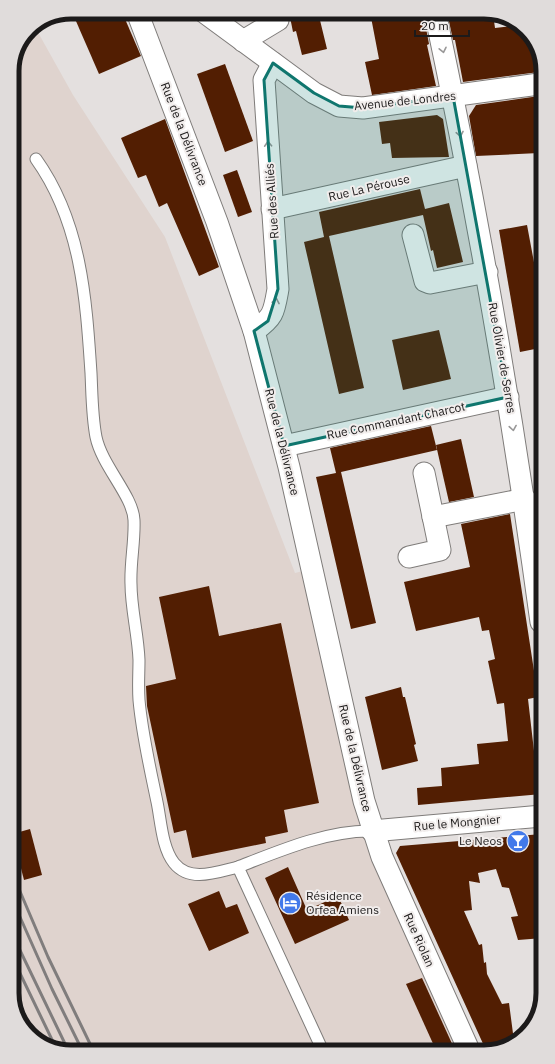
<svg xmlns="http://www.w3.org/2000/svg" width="555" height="1064" viewBox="0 0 555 1064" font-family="'IBM Plex Sans',sans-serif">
<rect width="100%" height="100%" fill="#e4e0df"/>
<polygon fill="#dfd3ce" points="35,27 73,95 165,237 295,573 307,570 361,826 459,1048 67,1052 38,1042 17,1016 12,67 29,29"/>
<g fill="#521e02">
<polygon points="72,12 122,12 141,56 99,74"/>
<polygon points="292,12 318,12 327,49 302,55 296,31 293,32 290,17 292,16"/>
<polygon points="370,12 423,12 429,44 427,45 436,86 372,95 365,62 379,59"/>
<polygon points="447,12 488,12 493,14 495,28 521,25 538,48 539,72 463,82 455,40 453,40"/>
<polygon points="225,64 253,141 225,152 197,74"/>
<polygon points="539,96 539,153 476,156 469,116 476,105"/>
<polygon points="437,115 443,119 449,157 392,158 390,143 382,144 379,122"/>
<polygon points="165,119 219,267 199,276 167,203 159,207 146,175 138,178 121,138"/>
<polygon points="237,170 252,212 238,217 223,175"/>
<polygon points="420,189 425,209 449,203 463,262 437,268 433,250 431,251 423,215 329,236 364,388 339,394 304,242 324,237 319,212"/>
<polygon points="527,225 540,294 540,348 520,352 499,230"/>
<polygon points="439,330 451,379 403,390 392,340"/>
<polygon points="431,426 437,450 341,472 376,623 351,629 316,477 336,473 330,448"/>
<polygon points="461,439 474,497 449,502 436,445"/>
<polygon points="510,514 538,697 528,699 534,751 542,751 542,794 418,805 417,788 442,786 441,768 479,764 477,744 508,741 504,703 497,704 488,661 495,659 489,630 482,631 479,617 416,631 404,582 470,567 461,524"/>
<polygon points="209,586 219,636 281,623 319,803 284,810 288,832 265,837 266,843 192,858 186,830 174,833 147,706 146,686 176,679 159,597"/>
<polygon points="401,687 403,697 405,697 416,744 414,745 418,761 382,770 365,697"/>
<polygon points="30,829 42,875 24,880 16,849 16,833"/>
<polygon points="542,834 543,938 518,940 511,917 518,916 509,888 502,887 496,869 478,873 480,883 469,881 472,910 464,911 479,945 482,944 484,963 486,962 487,974 502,1004 509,1003 514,1041 507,1047 485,1048 396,853 400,846"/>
<polygon points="288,867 307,910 338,896 349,920 295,944 265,878"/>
<polygon points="219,891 226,908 237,904 249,933 209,951 188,904"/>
<polygon points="422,978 454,1048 435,1048 406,984"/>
</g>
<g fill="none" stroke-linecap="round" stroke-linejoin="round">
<g stroke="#7f7c7a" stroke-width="13">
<g id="service">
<path d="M36 159C81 222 86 297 91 373 92 394 92 416 96 437 102 466 133 496 134 520 135 541 130 563 131 584 131 609 138 634 139 660 139 673 138 686 139 700 142 734 150 768 157 802 161 821 162 848 174 863 190 883 217 872 238 867"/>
<path d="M322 1049 238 867C279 851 328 830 372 831"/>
</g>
</g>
<g stroke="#7f7c7a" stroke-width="23">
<g id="minor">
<polyline points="137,12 217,222 254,331 289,467 364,801 382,857 468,1048"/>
<polyline points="204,12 314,93 339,106 363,108 539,84"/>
<path d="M435 12C478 214 513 417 541 622"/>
<polyline points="243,41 278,20 276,12"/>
<polyline points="272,209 466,166"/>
<polyline points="413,235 425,281 430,283 487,272"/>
<path d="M254 331C274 317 274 312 278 289L264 80 273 63"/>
<polyline points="284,446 508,397"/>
<polyline points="433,517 525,499"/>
<polyline points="409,557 440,550 424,473"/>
<polyline points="372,831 542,816"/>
</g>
</g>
<use href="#service" stroke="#fff" stroke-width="11"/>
<use href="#minor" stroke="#fff" stroke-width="21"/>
<g stroke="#807d7d" stroke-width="3">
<polyline points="16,882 48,957 94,1052"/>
<polyline points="16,908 52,989 83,1052"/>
<polyline points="16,942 69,1052"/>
<polyline points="16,965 56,1048"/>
</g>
</g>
<defs><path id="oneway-chevron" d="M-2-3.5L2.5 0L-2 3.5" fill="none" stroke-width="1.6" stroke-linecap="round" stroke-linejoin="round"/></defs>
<g stroke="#999898">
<use href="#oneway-chevron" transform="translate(443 50) rotate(78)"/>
<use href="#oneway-chevron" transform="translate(460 134) rotate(79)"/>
<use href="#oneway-chevron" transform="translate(268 144) rotate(-93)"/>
<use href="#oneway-chevron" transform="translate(276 301) rotate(-79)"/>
<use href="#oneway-chevron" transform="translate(513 428) rotate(81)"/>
</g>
<path fill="#0f766e" fill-opacity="0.2" stroke="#0f766e" stroke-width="3" stroke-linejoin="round" d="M273 63 314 93 339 106 363 108 453 96 508 397 284 446 254 331 268 321 278 289 264 80Z"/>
<defs>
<g id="bar-disc" transform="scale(1.15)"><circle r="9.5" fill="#4279ea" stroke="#f1edec"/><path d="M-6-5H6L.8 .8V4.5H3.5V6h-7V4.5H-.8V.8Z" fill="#fff"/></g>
<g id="hotel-disc" transform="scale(1.15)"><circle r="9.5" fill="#4279ea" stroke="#f1edec"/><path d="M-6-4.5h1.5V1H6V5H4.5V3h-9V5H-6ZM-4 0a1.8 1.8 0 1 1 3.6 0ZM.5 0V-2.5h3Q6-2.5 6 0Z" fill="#fff"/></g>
</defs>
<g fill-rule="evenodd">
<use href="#bar-disc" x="518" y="841"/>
<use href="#hotel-disc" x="290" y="903"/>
</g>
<g text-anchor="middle" stroke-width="4" stroke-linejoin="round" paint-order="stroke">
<g font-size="12" fill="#1c1a1a" stroke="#f1edec">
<text transform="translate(405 101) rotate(-6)" y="4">Avenue de Londres</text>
<text transform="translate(184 134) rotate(69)" y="4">Rue de la Délivrance</text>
<text transform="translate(369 188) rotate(-13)" y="4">Rue La Pérouse</text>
<text transform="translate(272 201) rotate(-94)" y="4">Rue des Alliés</text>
<text transform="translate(502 358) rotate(80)" y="4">Rue Olivier de Serres</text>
<text transform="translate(396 421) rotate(-12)" y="4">Rue Commandant Charcot</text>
<text transform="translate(282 442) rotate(76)" y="4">Rue de la Délivrance</text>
<text transform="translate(355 758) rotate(77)" y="4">Rue de la Délivrance</text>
<text transform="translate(457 823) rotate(-5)" y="4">Rue le Mongnier</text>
<text transform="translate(419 940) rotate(66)" y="4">Rue Riolan</text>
</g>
<g font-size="12" fill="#1c1a1a" stroke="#f1edec" text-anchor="end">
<text x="502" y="845">Le Neos</text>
<text x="306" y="900" text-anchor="start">Résidence<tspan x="306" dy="14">Orfea Amiens</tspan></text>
</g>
</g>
<path d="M0 0H555V1064H0ZM71 19H484A52 52 0 0 1 536 71V993A52 52 0 0 1 484 1045H71A52 52 0 0 1 19 993V71A52 52 0 0 1 71 19Z" fill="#e0dcdb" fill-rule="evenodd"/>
<path fill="none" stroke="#1c1a1a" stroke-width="5" d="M71 19H484A52 52 0 0 1 536 71V993A52 52 0 0 1 484 1045H71A52 52 0 0 1 19 993V71A52 52 0 0 1 71 19Z"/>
<path d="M415 30v6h54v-6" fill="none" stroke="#1c1a1a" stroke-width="2"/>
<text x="421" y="30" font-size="12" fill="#1c1a1a" stroke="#f1edec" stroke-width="3" paint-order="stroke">20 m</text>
</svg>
